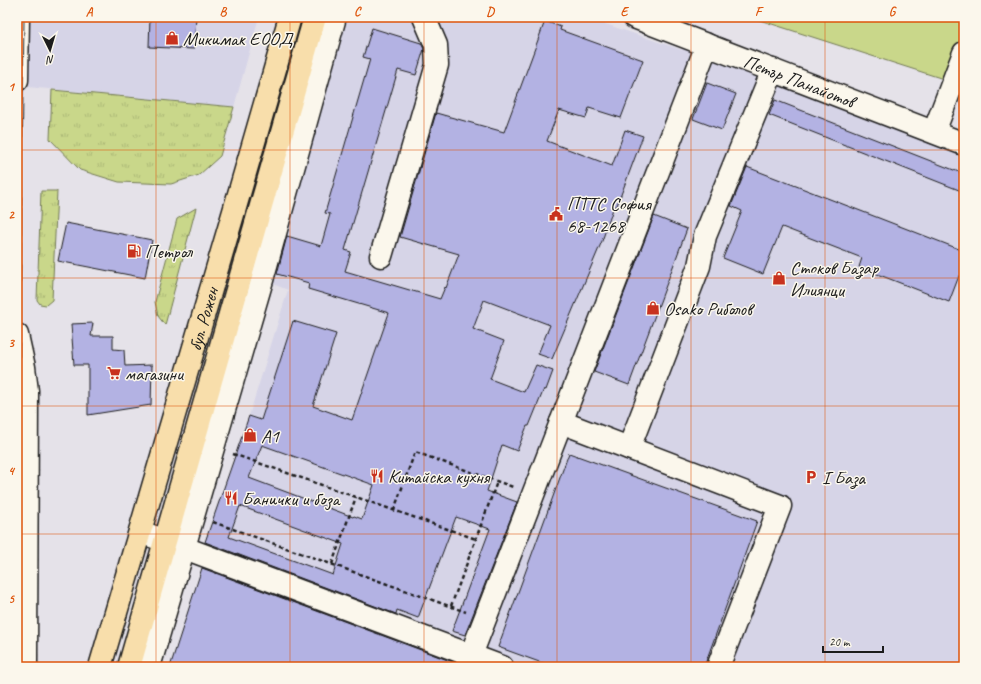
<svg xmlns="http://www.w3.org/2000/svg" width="981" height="684" viewBox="0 0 981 684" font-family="Caveat,sans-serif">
<defs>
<pattern id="grass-tufts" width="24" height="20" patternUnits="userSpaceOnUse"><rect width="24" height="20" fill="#c9d78a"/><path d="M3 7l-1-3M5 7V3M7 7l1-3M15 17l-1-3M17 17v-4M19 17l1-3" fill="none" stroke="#acb876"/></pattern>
</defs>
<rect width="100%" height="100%" fill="#e5e2e9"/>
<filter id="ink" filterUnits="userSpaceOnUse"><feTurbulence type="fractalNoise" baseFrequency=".025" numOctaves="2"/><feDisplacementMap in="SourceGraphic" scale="8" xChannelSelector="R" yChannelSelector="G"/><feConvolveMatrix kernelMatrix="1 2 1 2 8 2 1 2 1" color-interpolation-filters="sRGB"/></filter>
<g filter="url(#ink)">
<g fill="#d6d4e7">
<polygon points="17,17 259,17 234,107 17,86"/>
<polygon points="345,17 585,17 682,50 687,37 964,144 964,667 170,667 202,567 203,548 249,416 288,290 268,282"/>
</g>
<g fill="url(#grass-tufts)" stroke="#727a53">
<polygon points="52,90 234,107 220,156 199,175 171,184 119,182 80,170 50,139"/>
<polygon points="41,191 57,191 52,300 46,305 40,304 37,300"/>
<polygon points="196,208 165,325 158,316 155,302 177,219"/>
</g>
<polygon fill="#c9d78a" stroke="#727a53" points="750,17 964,17 964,86 953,82"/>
<g fill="#b3b2e3" stroke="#1c1c1c" fill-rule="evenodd">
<polygon points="150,17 196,17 194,49 149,47"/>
<path d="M545 21 561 27 560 30 643 60 621 118 589 108 586 118 559 110 547 141 612 166 625 130 643 136 616 208 614 206 602 241 552 359 538 354 550 325 484 300 473 329 504 341 490 379 524 392 536 365 553 371 546 390 544 389 529 426H527L517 451 502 445 487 491 517 502 465 635 452 631 490 529 456 517 418 618 397 610 396 614 205 542 249 416 261 420 293 321 336 334 313 406 352 420 389 313 308 289 309 283 277 274 287 236 321 246 330 214 325 213 370 59 363 57 372 28 421 43 424 49 416 75 398 70 345 250 351 252 345 271 440 299 445 287 446 288 459 254 400 237 436 113 504 132ZM262 445 374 485 362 519 354 516 353 517 249 478ZM240 506 343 544 333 575 229 537Z"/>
<polygon points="707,83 736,94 722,130 693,119"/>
<polygon points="775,100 964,174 964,192 769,115"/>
<polygon points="747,167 964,251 964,278 959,276 949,302 859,267 862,258 782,227 763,274 723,258 742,211 731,206"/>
<polygon points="654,216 687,229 629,385 594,372"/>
<polygon points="66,223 152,240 145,278 58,261"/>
<polygon points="93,323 91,336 113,336 113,349 124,350 125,366 152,365 151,405 88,415 88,365 74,365 71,324"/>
<polygon points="569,453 757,521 704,667 553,667 498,647"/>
<polygon points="202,568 461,665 461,667 170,667"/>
</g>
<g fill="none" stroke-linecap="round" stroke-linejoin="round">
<g stroke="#1c1c1c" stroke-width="25">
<g id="minor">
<path id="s1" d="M634 17 964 144"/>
<polyline points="17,80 18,17"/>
<polyline points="934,132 964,53"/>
<polyline points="381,256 437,65 436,45 424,17"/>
<polyline points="17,335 24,367 27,391 26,667"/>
<polyline points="561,422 780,506 718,667"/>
<polyline points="629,448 699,266 705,236 773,70"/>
<polyline points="140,532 166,541 502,667"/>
<polyline points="471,655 707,45"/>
<polyline points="149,667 262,280 335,17"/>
</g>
</g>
<g stroke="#1c1c1c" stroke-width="25">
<g id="major">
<path id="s2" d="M100 667C164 450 228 234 290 17"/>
<polyline points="129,667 315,17"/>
</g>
</g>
<g stroke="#1c1c1c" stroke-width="2.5" stroke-dasharray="4 3" stroke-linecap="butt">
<polyline points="233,454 476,539"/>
<polyline points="394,510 415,452 513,487"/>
<polyline points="213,522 466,612"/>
<polyline points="332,564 356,497"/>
<polyline points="451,606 497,482"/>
</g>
<use href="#minor" stroke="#fbf7ec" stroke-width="22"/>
<use href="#major" stroke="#f8deab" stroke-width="22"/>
<polyline stroke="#1c1c1c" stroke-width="1" points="17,534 24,17"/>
</g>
</g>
<path fill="none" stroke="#de560d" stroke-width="1" stroke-opacity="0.55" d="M156 17V667M290 17V667M424 17V667M557 17V667M691 17V667M825 17V667M17 150H964M17 278H964M17 406H964M17 534H964"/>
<defs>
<g id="shop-bare" transform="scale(1.08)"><path d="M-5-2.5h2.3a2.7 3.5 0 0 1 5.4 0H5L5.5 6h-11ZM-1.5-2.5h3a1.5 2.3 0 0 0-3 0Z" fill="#c8321e" stroke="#fbf7ec" stroke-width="2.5" paint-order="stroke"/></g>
<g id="civic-bare" transform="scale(1.08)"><path d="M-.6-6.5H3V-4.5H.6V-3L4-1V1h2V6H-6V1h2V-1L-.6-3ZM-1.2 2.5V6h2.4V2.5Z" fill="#c8321e" stroke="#fbf7ec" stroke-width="2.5" paint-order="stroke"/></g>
<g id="fuel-bare" transform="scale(1.08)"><path d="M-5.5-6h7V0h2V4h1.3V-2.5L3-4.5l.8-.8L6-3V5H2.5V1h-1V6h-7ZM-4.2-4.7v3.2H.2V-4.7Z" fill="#c8321e" stroke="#fbf7ec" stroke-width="2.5" paint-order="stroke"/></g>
<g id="supermarket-bare" transform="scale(1.08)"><path d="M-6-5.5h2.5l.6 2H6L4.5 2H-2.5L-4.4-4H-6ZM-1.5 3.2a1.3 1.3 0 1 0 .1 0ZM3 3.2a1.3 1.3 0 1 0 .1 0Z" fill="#c8321e" stroke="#fbf7ec" stroke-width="2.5" paint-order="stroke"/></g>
<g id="restaurant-bare" transform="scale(1.08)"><path d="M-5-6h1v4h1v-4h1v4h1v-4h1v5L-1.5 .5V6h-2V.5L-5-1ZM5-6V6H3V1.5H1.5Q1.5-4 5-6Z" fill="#c8321e" stroke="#fbf7ec" stroke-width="2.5" paint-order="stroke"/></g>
<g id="parking-bare" transform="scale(1.08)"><path d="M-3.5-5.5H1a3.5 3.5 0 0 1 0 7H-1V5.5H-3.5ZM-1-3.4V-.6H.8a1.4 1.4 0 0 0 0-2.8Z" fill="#c8321e" stroke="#fbf7ec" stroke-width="2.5" paint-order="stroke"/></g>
</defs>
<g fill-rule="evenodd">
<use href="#shop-bare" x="172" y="38"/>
<use href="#civic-bare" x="556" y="214"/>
<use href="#fuel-bare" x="134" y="251"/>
<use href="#shop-bare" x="779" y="278"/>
<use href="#shop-bare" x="653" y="308"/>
<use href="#supermarket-bare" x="114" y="373"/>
<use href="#shop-bare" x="250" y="435"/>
<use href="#restaurant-bare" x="377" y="476"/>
<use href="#parking-bare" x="811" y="477"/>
<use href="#restaurant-bare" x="231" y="498"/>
</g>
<g text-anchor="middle" stroke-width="3" stroke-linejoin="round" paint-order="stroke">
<g font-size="19" fill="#1c1c1c" stroke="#fbf7ec" text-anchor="start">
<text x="183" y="45">Микимак ЕООД</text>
<text x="567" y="210">ПТТС София<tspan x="567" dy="22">68-1268</tspan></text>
<text x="145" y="258">Петрол</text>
<text x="790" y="274">Стоков Базар<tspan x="790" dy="22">Илиянци</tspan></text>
<text x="664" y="315">Osako Риболов</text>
<text x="125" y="380">магазини</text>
<text x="261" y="442">A1</text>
<text x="388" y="483">Китайска кухня</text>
<text x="822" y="484">I База</text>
<text x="242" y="505">Банички и боза</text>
</g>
<g font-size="19" fill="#1c1c1c" stroke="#fbf7ec">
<text dy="7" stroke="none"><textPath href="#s1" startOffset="177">Петър Панайотов</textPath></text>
<text dy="7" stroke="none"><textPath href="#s2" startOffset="363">бул. Рожен</textPath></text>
</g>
</g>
<rect width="981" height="684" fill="none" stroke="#fbf7ec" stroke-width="44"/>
<g transform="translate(50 50) rotate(175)" stroke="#fbf7ec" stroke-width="3" paint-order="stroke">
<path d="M0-3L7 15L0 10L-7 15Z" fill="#1c1c1c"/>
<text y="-6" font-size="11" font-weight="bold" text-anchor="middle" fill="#1c1c1c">N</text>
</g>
<path d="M823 646v6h60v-6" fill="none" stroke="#1c1c1c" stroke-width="2"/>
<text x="829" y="646" font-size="12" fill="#1c1c1c" stroke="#fbf7ec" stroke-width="3" paint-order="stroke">20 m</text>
<rect x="22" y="22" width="937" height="640" fill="none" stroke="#de560d" stroke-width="1.5"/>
<g font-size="13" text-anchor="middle" font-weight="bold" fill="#de560d">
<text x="89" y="16">A</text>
<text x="223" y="16">B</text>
<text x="357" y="16">C</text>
<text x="490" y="16">D</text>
<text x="624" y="16">E</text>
<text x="758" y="16">F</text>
<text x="892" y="16">G</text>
<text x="11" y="91">1</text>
<text x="11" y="219">2</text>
<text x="11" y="347">3</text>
<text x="11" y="475">4</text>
<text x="11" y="603">5</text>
</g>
</svg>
